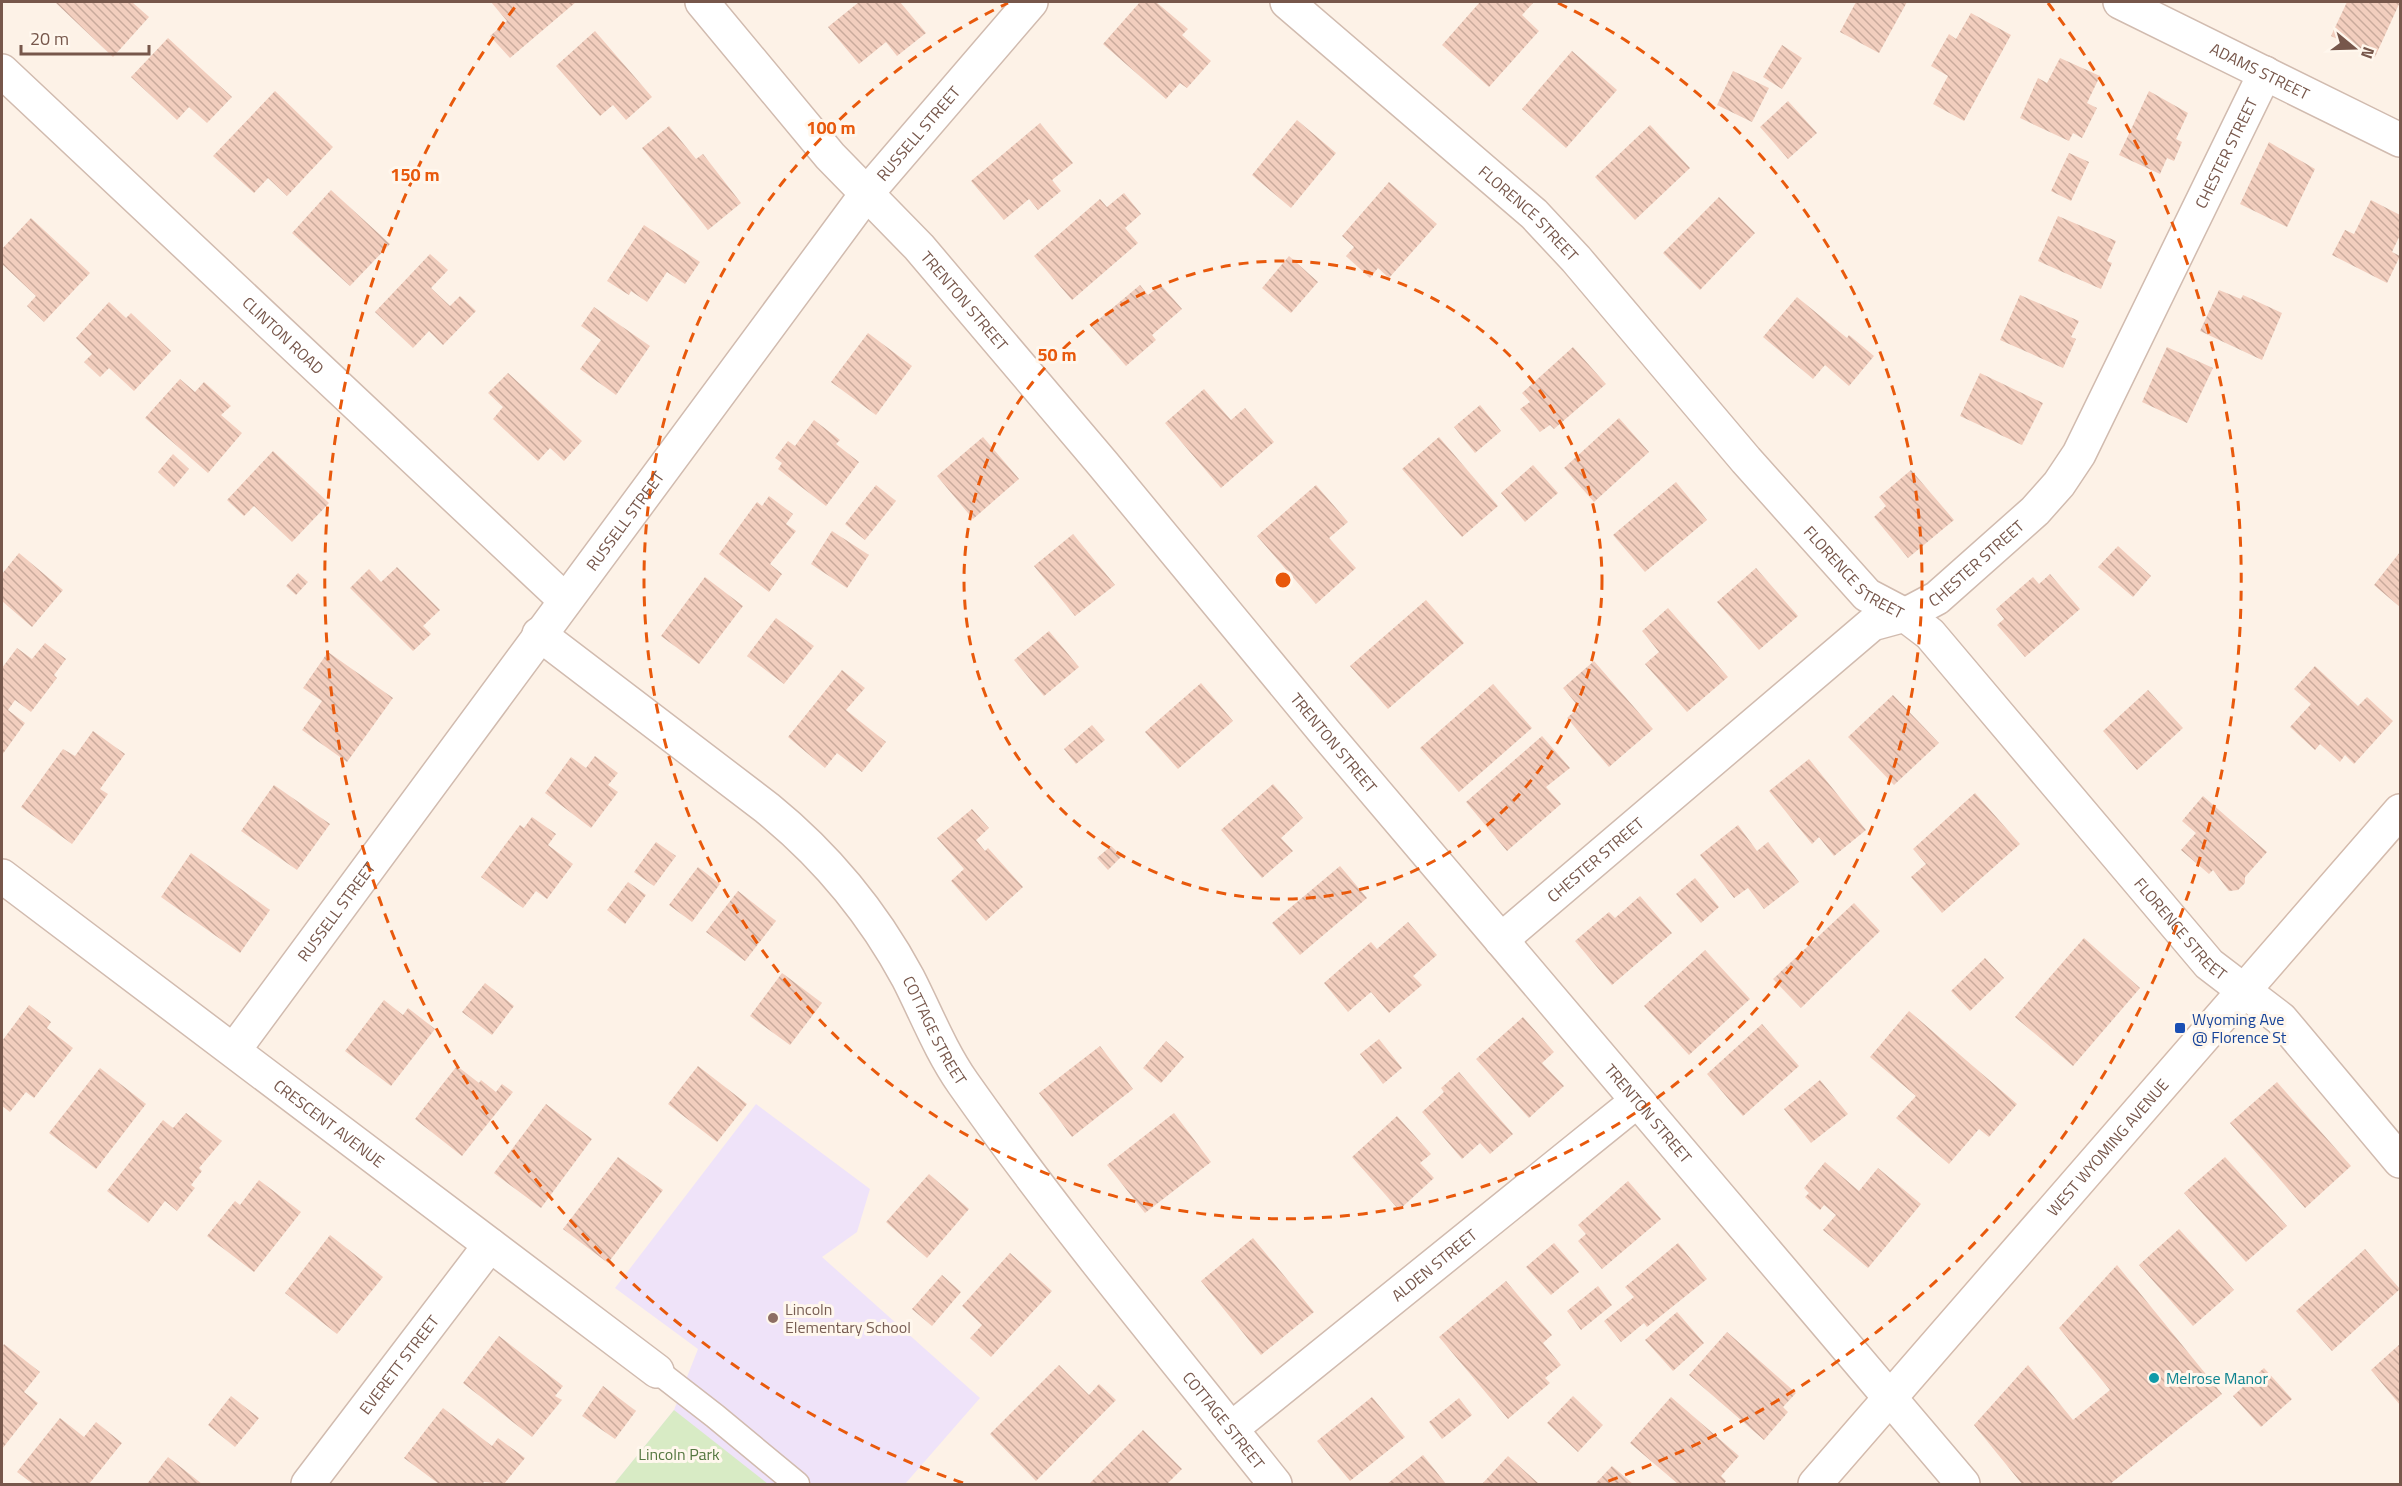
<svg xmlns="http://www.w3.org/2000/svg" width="2402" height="1486" viewBox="0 0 2402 1486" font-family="'Titillium Web',sans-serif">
<defs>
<pattern id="building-back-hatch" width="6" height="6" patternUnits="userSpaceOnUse" patternTransform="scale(1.5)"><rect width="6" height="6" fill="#f2cebe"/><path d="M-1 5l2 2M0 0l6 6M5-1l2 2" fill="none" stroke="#c9aa9c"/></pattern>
</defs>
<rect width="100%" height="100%" fill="#fdf2e7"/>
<polygon fill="#efe3f9" points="756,1104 870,1189 857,1232 822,1257 980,1398 905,1484 614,1484 674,1410 698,1349 615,1288"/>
<polygon fill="#d8ebc5" points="674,1410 768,1484 614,1484"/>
<g fill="url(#building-back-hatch)">
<polygon points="57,2 132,2 149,17 113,57 56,3"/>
<polygon points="491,2 576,2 510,58 490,36 507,21"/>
<polygon points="859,2 900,2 926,33 897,56 886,42 859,64 828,27"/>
<polygon points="1140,2 1156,2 1188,29 1182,35 1211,61 1187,88 1180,83 1166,99 1103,44"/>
<polygon points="1480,2 1534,2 1522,15 1539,31 1489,87 1442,45"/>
<polygon points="1856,2 1907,2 1879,53 1840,32"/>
<polygon points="2347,2 2400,2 2375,57 2331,36"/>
<polygon points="1971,13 2011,35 1964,121 1933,104 1948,76 1931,66 1949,34 1956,39"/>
<polygon points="595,31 652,97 626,120 613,105 600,116 556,66"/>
<polygon points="168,38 232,97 207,123 189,107 177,120 131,77"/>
<polygon points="1782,45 1802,58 1782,89 1763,77"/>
<polygon points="1572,51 1617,90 1566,148 1522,109"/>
<polygon points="2060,58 2100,76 2087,103 2097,108 2082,138 2073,133 2069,141 2020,118 2038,78 2047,83"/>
<polygon points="1733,71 1769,88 1752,122 1717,105"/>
<polygon points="275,91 333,147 287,196 268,178 254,193 213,156"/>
<polygon points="2149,91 2188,113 2176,139 2182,142 2174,161 2167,158 2160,174 2119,155"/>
<polygon points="1788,101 1817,133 1788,159 1760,127"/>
<polygon points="1297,120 1336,153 1291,208 1252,175"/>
<polygon points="1040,123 1073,163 1052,180 1061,191 1038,210 1029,199 1004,220 971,181"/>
<polygon points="1650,125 1690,168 1635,220 1595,177"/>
<polygon points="669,126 696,159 703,154 741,203 708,230 642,148"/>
<polygon points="2269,142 2315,169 2287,227 2240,204"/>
<polygon points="2069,153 2089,162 2071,201 2051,191"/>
<polygon points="1389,182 1437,224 1389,278 1378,268 1370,278 1346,256 1354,247 1342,236"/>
<polygon points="331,190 390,244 350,286 292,233"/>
<polygon points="1124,193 1141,214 1125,228 1138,243 1072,300 1034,256 1100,199 1107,207"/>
<polygon points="1719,197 1755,233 1700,290 1663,253"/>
<polygon points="2371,200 2400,215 2400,235 2392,252 2400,256 2387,283 2332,255 2345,230 2354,234"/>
<polygon points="2058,216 2116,241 2107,261 2112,263 2101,289 2038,261"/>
<polygon points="31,218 90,273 44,322 27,306 36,296 2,264 2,249"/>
<polygon points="644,225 700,262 685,284 667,272 647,302 631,291 629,295 607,281"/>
<polygon points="430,254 448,270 431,288 450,306 460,296 476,311 443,345 429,331 413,348 375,312"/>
<polygon points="1289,256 1318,282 1291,313 1262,288"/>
<polygon points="1140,285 1148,295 1161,285 1182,309 1152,335 1156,340 1126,366 1091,326"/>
<polygon points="2219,290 2241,299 2243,295 2282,313 2262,360 2200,331"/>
<polygon points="2020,295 2079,321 2071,337 2076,339 2063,368 2000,340"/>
<polygon points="1797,297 1847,338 1849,335 1874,356 1849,386 1825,365 1813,379 1763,337"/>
<polygon points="109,302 126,318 131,313 171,351 134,391 109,368 100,377 84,362 92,354 76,338"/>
<polygon points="594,307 650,346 616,395 580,369 601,340 581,326"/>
<polygon points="868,333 912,366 876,415 831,382"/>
<polygon points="1573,347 1606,384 1554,429 1550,425 1540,432 1520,409 1530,402 1522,393"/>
<polygon points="2167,347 2213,368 2187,423 2142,402"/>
<polygon points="508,373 582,441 564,461 550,448 538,461 493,419 503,407 488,393"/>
<polygon points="1980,373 2043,403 2022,445 1960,416"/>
<polygon points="180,379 195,392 204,382 231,406 221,415 242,433 208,473 145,418"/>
<polygon points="1204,389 1231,420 1245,408 1274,442 1221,488 1165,423"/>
<polygon points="1480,405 1501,431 1475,453 1454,427"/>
<polygon points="1619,418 1649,452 1594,502 1564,468"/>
<polygon points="814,420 840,440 836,444 859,462 826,506 778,469 782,463 775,458 788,441 795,446"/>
<polygon points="983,437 1019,479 973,519 937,476"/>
<polygon points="1439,437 1498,506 1462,537 1402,469"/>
<polygon points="273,451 329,503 292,542 254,506 244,516 227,500"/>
<polygon points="173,454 189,469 174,487 158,472"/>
<polygon points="1533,465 1558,493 1525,522 1501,493"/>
<polygon points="1911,470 1954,520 1908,558 1874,517 1886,506 1879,497"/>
<polygon points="1676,482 1707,520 1645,572 1613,535"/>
<polygon points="876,485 896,501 865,540 845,524"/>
<polygon points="1316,485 1348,522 1329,538 1356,568 1316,604 1257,536"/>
<polygon points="769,496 793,514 786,524 796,531 770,564 782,574 769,592 719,554 757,502 762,506"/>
<polygon points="832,531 869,555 847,588 811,564"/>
<polygon points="1073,534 1115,585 1075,616 1034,566"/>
<polygon points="2118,546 2151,576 2133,597 2098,567"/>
<polygon points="2400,552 2400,607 2374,585"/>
<polygon points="19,553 63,590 32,627 2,601 2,574"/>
<polygon points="397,567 440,610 423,626 431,634 413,651 350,588 369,569 381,582"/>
<polygon points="1756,568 1798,616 1759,650 1717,602"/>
<polygon points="298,573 308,582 296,595 286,586"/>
<polygon points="2050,574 2080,609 2025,657 1997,625 2004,619 1996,609 2033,577 2039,584"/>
<polygon points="705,577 743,606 699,664 661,636"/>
<polygon points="1426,600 1464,643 1388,709 1350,666"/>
<polygon points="1668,608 1728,677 1687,712 1645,664 1659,652 1642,631"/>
<polygon points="776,618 814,646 784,684 747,656"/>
<polygon points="1049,631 1079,667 1044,696 1014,660"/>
<polygon points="45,643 66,659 54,675 57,678 31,712 15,700 8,710 25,723 2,755 2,668 17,648 32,659"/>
<polygon points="328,652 393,698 347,762 302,730 322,701 303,688"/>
<polygon points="1594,661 1653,729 1609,767 1567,718 1579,707 1563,688"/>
<polygon points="2315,666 2358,706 2367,697 2393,721 2354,764 2345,755 2340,762 2320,744 2315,750 2290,727 2311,704 2294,689"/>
<polygon points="842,670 865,688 846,710 886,742 862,772 837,753 825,768 788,737"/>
<polygon points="1201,683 1233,721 1178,769 1145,732"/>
<polygon points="1493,684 1532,728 1459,792 1420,748"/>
<polygon points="2148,690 2183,728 2137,770 2103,731"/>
<polygon points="1893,695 1939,743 1894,785 1848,737"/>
<polygon points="1092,725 1105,740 1076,764 1064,749"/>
<polygon points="93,731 125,754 100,789 108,794 72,844 21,807 63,749 75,756"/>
<polygon points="1542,736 1570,768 1546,787 1561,804 1507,851 1466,802"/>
<polygon points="595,756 618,773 608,785 618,792 591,828 545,793 571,757 586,768"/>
<polygon points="1809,759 1866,830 1834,856 1819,837 1812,844 1769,791"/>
<polygon points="1273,784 1303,818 1281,838 1293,851 1262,878 1221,830"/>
<polygon points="274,785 330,824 297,870 241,831"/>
<polygon points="1975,793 2020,844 1942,913 1911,877 1926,864 1913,849"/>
<polygon points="2203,796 2267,852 2245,877 2245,883 2238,890 2229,891 2213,870 2209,874 2181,850 2196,833 2182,821"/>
<polygon points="972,809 989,828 976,840 985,851 988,848 1023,887 986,921 951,881 964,869 937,838"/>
<polygon points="532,817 556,834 548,845 573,864 547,899 536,891 523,908 481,877 520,825 524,828"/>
<polygon points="1738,825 1757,851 1768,842 1799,882 1764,909 1748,888 1734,898 1700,855"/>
<polygon points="656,842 676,856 654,886 634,872"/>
<polygon points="1111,846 1122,856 1108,870 1097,858"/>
<polygon points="191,853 270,910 240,953 161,897"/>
<polygon points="1340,866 1367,898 1300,955 1272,923"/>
<polygon points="698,867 720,884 692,922 669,905"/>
<polygon points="1695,878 1719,907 1701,923 1676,894"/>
<polygon points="628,882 646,895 625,924 607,910"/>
<polygon points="738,891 776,921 745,961 706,932"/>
<polygon points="1640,896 1672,933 1612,985 1575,941 1609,912 1615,918"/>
<polygon points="1854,903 1880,931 1801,1008 1773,979"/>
<polygon points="1408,922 1437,955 1413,976 1422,985 1389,1013 1371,992 1348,1012 1324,983 1371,942 1377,949"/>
<polygon points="2084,938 2140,988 2073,1066 2015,1017"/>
<polygon points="1705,950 1750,999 1689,1055 1644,1006"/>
<polygon points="1985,958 2004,978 1970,1011 1951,991"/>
<polygon points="782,973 822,1003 790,1045 750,1016"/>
<polygon points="485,983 514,1006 492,1035 462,1012"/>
<polygon points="384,1000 403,1015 408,1008 435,1029 391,1086 345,1051"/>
<polygon points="29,1005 51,1022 47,1028 73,1048 34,1098 26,1092 10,1112 2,1106 2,1041"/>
<polygon points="1909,1011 2017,1104 1989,1137 1979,1129 1949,1164 1896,1118 1916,1096 1870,1057"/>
<polygon points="1523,1017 1554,1052 1542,1063 1564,1086 1529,1118 1476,1059"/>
<polygon points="1762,1024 1799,1066 1743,1116 1707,1074"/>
<polygon points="1379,1039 1402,1068 1383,1084 1360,1054"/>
<polygon points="1166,1041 1184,1057 1161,1083 1143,1068"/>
<polygon points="1100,1046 1133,1089 1072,1137 1039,1093"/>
<polygon points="457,1066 479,1083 481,1080 496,1092 502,1084 513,1092 462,1156 415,1119"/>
<polygon points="698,1066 747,1104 717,1142 668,1104"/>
<polygon points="100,1068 146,1104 96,1169 49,1133"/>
<polygon points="1459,1072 1513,1134 1490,1154 1480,1143 1462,1159 1422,1112 1444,1092 1441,1088"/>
<polygon points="1820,1080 1848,1114 1811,1143 1784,1109"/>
<polygon points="2277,1082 2351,1166 2305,1208 2230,1123"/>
<polygon points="546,1104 592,1139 541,1208 494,1173"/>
<polygon points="186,1113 222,1141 199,1168 202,1171 191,1185 195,1188 177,1211 165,1201 148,1223 107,1191 163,1120 173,1128"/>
<polygon points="1174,1113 1211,1162 1145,1213 1107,1165"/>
<polygon points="1397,1116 1431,1154 1420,1163 1434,1178 1399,1210 1352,1157"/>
<polygon points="618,1157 663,1190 608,1263 563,1229"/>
<polygon points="2225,1157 2287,1226 2246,1262 2184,1193"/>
<polygon points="1825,1162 1859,1191 1878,1168 1921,1204 1868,1268 1823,1230 1836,1215 1824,1205 1820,1210 1805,1197 1809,1193 1804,1188"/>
<polygon points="929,1174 969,1209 927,1258 886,1222"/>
<polygon points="259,1180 301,1212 254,1272 207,1236 235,1201 240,1205"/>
<polygon points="1628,1181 1661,1219 1602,1269 1578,1241 1586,1234 1578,1225"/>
<polygon points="2179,1229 2234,1290 2193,1326 2139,1265"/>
<polygon points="330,1235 383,1277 337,1334 285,1293"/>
<polygon points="1253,1238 1314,1312 1261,1355 1201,1281"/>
<polygon points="1554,1243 1579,1272 1551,1295 1526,1267"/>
<polygon points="1678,1243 1707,1279 1647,1327 1644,1323 1621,1342 1604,1321 1634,1297 1625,1287"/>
<polygon points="2365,1249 2400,1289 2332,1351 2296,1311"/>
<polygon points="1010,1253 1052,1291 991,1357 970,1338 982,1325 962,1306"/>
<polygon points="2117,1265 2222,1394 2110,1484 2022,1484 1974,1425 2028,1365 2073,1420 2110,1390 2059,1328"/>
<polygon points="942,1275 961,1292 932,1326 912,1309"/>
<polygon points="1506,1281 1552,1335 1543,1343 1561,1365 1545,1378 1550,1383 1508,1419 1439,1337"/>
<polygon points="1598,1286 1612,1305 1581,1330 1567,1311"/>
<polygon points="1677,1312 1704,1343 1673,1371 1645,1340"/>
<polygon points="1727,1332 1796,1393 1783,1407 1788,1412 1764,1440 1689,1375"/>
<polygon points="499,1336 563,1386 555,1396 562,1400 532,1437 463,1383"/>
<polygon points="4,1344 40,1372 24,1392 38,1403 2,1449 2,1348"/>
<polygon points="2400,1344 2400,1405 2371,1370"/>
<polygon points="1059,1365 1089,1395 1099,1384 1116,1400 1036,1481 990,1434"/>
<polygon points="2264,1368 2292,1399 2261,1427 2233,1396"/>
<polygon points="603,1386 636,1411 615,1439 582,1416"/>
<polygon points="231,1396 259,1418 235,1447 208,1425"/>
<polygon points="1573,1396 1603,1425 1578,1452 1547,1423"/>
<polygon points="1372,1397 1405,1437 1350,1481 1317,1441"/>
<polygon points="1671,1397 1739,1456 1721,1476 1726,1481 1724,1484 1678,1484 1630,1443"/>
<polygon points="1459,1398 1472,1415 1442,1439 1429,1422"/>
<polygon points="443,1408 492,1446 498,1438 525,1458 504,1484 484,1482 482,1484 439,1484 404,1458"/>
<polygon points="60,1418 84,1437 96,1422 122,1443 89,1484 33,1484 17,1472"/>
<polygon points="1143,1430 1182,1469 1167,1484 1089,1484"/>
<polygon points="1423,1455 1446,1484 1387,1484"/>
<polygon points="1508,1456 1538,1483 1537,1484 1482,1484"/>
<polygon points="168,1457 202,1484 147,1484"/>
<polygon points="1612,1466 1633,1484 1595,1484"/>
</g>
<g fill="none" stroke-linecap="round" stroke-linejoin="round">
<g stroke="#d1bbaf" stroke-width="27">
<polyline id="service" points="657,1371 715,1416 797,1484"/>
</g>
<g stroke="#d1bbaf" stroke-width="36">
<g id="minor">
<path id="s1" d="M702 2 830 156 919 247 1103 464 1327 735 1963 1484"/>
<path id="s2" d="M1287 2 1534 214 1576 259 1746 460 1867 595 1905 615 1930 634 2209 964 2281 1019 2400 1161"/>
<path id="s3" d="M2120 2 2400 140"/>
<path id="s4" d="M2 71 565 600"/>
<path id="s5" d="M539 634 767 808C826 856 872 911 908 978 926 1013 940 1050 963 1083 1060 1221 1170 1352 1275 1484"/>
<path id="s6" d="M2 876 657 1371"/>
<path id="s7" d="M1501 940 1872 624 1905 615 1937 598 2035 511 2059 484 2079 454 2265 73"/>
<path id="s8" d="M234 1050 867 193 1031 2"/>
<path id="s9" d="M1231 1429 1637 1101"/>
<path id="s10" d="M308 1484 490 1245"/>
</g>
</g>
<g stroke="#d4bbad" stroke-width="36">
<g id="secondary">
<path id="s11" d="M1815 1484 2400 811"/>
</g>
</g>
<use href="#service" stroke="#fff" stroke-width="24"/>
<use href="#minor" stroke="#fff" stroke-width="33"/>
<use href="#secondary" stroke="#fff" stroke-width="33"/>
</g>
<g fill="none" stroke="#e8590c" stroke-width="3" stroke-dasharray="10 8">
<circle cx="1283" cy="580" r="319"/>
<path d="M1558 3A639 639 0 1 1 1008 3"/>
<path d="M963 1483A958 958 0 0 1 518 3M2048 3A958 958 0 0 1 1603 1483"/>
</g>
<rect fill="#1a4fb4" stroke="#fff7ed" stroke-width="2" x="2174" y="1022" width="12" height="12" rx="3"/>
<circle fill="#8d6e63" stroke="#fff7ed" stroke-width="2" cx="773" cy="1318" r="6"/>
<circle fill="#0f9aa8" stroke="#fff7ed" stroke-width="2" cx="2154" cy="1378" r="6"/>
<g text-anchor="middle" stroke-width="6" stroke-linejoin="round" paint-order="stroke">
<g font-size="16" fill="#77574b" stroke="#fff7ed">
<text dy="6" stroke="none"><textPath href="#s3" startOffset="156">ADAMS STREET</textPath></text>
<text dy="6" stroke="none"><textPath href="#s8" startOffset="1144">RUSSELL STREET</textPath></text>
<text dy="6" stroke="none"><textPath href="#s7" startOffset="1096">CHESTER STREET</textPath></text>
<text dy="6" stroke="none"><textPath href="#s2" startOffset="321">FLORENCE STREET</textPath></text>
<text dy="6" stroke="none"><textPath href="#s1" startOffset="398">TRENTON STREET</textPath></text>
<text dy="6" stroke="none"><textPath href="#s4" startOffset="386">CLINTON ROAD</textPath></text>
<text dy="6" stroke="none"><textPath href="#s8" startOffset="658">RUSSELL STREET</textPath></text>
<text dy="6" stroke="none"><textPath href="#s7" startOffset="610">CHESTER STREET</textPath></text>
<text dy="6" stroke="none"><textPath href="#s2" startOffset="807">FLORENCE STREET</textPath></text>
<text dy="6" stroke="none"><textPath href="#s1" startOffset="974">TRENTON STREET</textPath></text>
<text dy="6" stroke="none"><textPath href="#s7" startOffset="124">CHESTER STREET</textPath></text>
<text dy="6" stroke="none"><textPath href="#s8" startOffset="172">RUSSELL STREET</textPath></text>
<text dy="6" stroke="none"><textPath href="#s2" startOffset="1293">FLORENCE STREET</textPath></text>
<text dy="6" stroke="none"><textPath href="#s5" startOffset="568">COTTAGE STREET</textPath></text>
<text dy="6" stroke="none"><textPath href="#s1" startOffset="1460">TRENTON STREET</textPath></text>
<text dy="6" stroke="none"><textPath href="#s6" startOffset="410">CRESCENT AVENUE</textPath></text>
<text dy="6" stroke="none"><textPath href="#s11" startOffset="446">WEST WYOMING AVENUE</textPath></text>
<text dy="6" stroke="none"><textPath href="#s9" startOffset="261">ALDEN STREET</textPath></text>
<text dy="6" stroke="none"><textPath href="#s10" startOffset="150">EVERETT STREET</textPath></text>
<text dy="6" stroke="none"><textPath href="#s5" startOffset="1054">COTTAGE STREET</textPath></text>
</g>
<g font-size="16" fill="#164399" stroke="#fff7ed" text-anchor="start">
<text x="2192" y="1025">Wyoming Ave<tspan x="2192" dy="18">@ Florence St</tspan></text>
</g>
<g font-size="16" fill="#785e54" stroke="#fff7ed" text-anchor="start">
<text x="785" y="1315">Lincoln<tspan x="785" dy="18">Elementary School</tspan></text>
</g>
<g font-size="16" fill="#0d838f" stroke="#fff7ed" text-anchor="start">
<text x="2166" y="1384">Melrose Manor</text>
</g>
<g font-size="16" fill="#557740" stroke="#fff7ed">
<text x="679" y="1460">Lincoln Park</text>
</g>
</g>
<circle cx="1283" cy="580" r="9" fill="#e8590c" stroke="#fff7ed" stroke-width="3"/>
<g font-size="18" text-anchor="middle" font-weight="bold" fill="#e8590c" stroke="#fff7ed" stroke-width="6" stroke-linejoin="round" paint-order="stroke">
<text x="831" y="134">100 m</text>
<text x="415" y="181">150 m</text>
<text x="1057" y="361">50 m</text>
</g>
<rect width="2402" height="1486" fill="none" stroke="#77574b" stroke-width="6"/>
<g transform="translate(2354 48) rotate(109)" stroke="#fff7ed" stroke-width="4.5" paint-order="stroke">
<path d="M0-4.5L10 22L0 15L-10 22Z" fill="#77574b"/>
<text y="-9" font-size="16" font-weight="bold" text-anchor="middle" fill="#77574b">N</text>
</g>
<path d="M21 45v9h128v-9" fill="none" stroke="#77574b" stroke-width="3"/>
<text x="30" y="45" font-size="18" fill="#77574b" stroke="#fff7ed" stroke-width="4.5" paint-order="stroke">20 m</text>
</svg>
